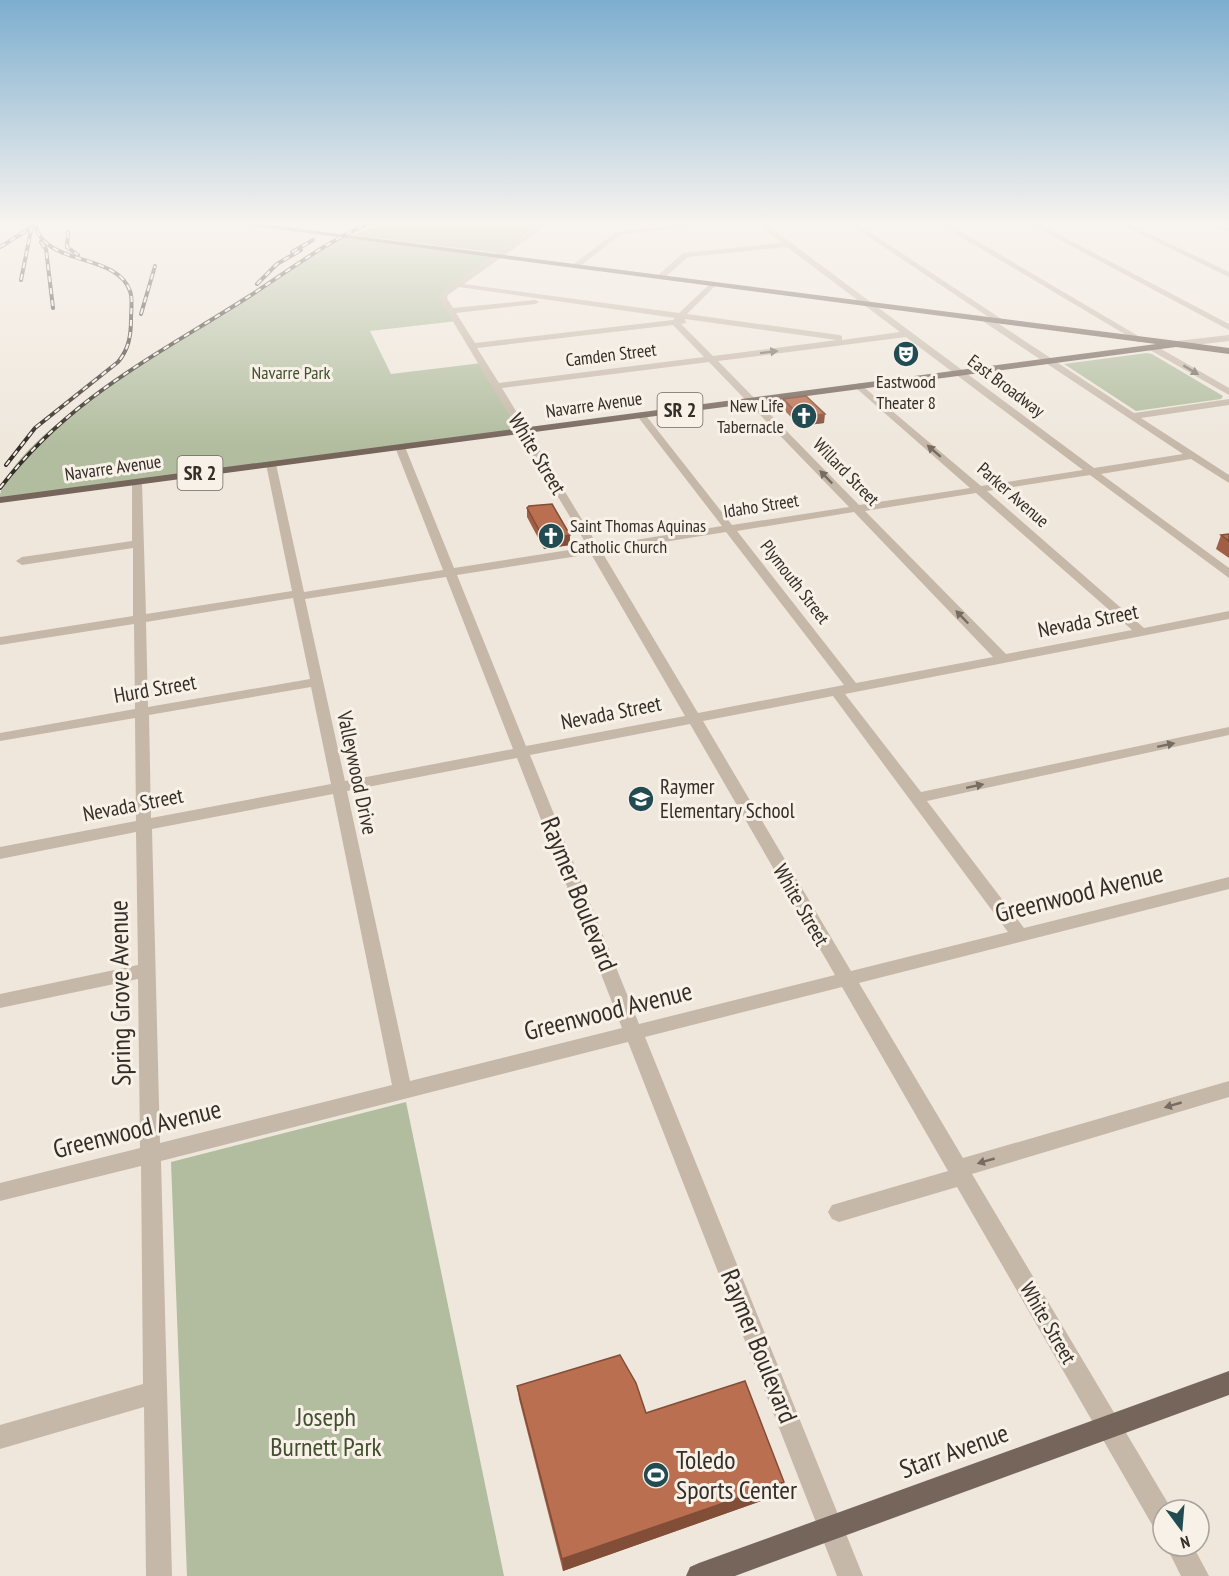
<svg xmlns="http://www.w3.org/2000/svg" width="1229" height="1576" viewBox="0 0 1229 1576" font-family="'PT Sans Narrow',sans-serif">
<rect width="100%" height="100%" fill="#efe7dc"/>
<g fill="#b1bd9e">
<polygon points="381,225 538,225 498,253 352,235"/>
<path d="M338 237 498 257 444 294 457 321 370 331 391 374 482 363 523 431 0 500C0 439 199 328 251 295 280 276 307 254 338 237Z"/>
<polygon points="1147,353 1152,354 1223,396 1221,399 1136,411 1064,364"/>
<polygon points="406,1102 504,1576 187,1576 171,1162"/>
</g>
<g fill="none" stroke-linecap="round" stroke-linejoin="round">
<g fill="#c6b8a9" fill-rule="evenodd">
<polygon points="300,225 309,225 297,232 293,232 293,230"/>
<path d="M539 225H547L464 284 679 313 712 282 716 284 715 286 687 314 839 335 842 336V340L900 332 787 247 688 257 663 279 656 277 683 253 782 243 759 225H767L1094 468 1183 454 984 322V318H990L1134 413 1229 399V405L1141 418 1229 475V483L1191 459 1101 474 1229 568V578L1090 475 987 491 1144 628 1229 611V619L845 694 921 792 1229 727V735L927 801 1024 928 1229 877V889L859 983 963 1158 1229 1081V1097L972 1174 1172 1510H1163V1532L1154 1528 957 1187 839 1222 832 1219 828 1212 832 1205 948 1171 842 987 645 1037 863 1576H837L628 1042 161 1161 172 1576H146L144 1407 0 1449V1425L143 1384 141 1166 0 1201V1183L140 1148 138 979 0 1008V994L138 965 136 832 0 859V847L136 821 135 718 0 741V733L135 709 134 624 0 645V637L133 616V548L22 565 16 561 22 557 132 541V482L137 479 142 482 146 614 292 591 266 464 271 461 276 464 304 592 443 570 395 447 400 444 405 447 454 568 588 547 439 298 441 292ZM459 287 675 318 673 320 475 343 456 313 535 304 539 302 535 300 453 308 447 298 448 295ZM685 319 837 340 713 356 681 324 686 323ZM673 325 704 357 499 383 477 348ZM906 337 1083 470 981 486 859 383 854 386 856 388 970 488 859 505 718 361ZM709 362 849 507 732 525 644 413 641 412 636 415 638 417 722 526 598 546 502 388ZM976 493 1132 630 1006 654 865 511ZM854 512 993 657 856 683 737 531ZM726 532 844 685 698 713 602 552ZM591 554 685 716 526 746 457 575ZM446 577 513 749 345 781 305 599ZM293 598 310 679 148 707 146 622ZM311 687 331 784 151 818 149 715ZM833 696 1008 932 851 971 703 721ZM690 724 835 975 639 1024 530 755ZM517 758 622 1028 410 1081 347 791ZM333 794 392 1085 160 1143 152 829Z"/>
<polygon points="674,225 702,225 620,235 578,268 571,266 616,232"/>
<polygon points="851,225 859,225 1003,320 996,322"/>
<polygon points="941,225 950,225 1145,340 1138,342"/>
<polygon points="1032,225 1041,225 1229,324 1229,330"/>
<polygon points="1122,225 1131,225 1229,272 1229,277"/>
<polygon points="1212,225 1229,228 1229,233 1213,226"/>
<polygon points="1229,335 1229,341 1177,347 1173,344 1177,341"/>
<polygon points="1150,346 1156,346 1229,388 1229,395 1150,350"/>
<polygon points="1166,1546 1193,1546 1209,1576 1181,1576"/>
</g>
<g fill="#75655b" fill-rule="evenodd">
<polygon points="247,225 269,225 1177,341 1229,348 1229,354 1176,347 0,503 0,497 1156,344"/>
<polygon points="1229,1371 1229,1395 735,1576 686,1576 690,1567 699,1563"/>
</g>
<g stroke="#342d28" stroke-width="4">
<g id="rail">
<polyline points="68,232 67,247 78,255"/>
<polyline points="41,242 46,249 53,308"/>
<polyline points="0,247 31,228"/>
<polyline points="292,252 313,240"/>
<polyline points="21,280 32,225"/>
<polyline points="257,284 277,264 301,250"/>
<polyline points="141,314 155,266"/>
<path d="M6 465 35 428 118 362C129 349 131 335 131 319 131 310 133 299 130 291 116 252 46 267 35 225"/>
<path d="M0 488C70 397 154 357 248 297 287 272 323 244 365 225"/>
</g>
</g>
<use href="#rail" stroke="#f8f1e8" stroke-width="2" stroke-dasharray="6" stroke-linecap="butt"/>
</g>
<g fill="#a05f45">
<polygon points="783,399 824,423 800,426 782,408"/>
<polygon points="527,508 570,545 544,549 527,517"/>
<polygon points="1229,534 1229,558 1216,549 1221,535"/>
<polygon points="517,1386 646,1413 781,1494 563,1571 519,1399"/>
</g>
<g fill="#824e38">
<polygon points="825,414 824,423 800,426 801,417"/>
<polygon points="570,535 570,545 544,549 544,539"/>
<polygon points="784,1482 781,1494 563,1571 562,1559"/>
</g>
<g fill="#ba6f50" stroke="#824e38" stroke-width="1.5">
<polygon points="806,396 825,414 801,417 783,399"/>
<polygon points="552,504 570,535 544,539 527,508 529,506"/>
<polygon points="1229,534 1229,541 1221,535"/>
<polygon points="620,1355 636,1383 646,1413 745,1381 784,1482 562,1559 517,1386"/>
</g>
<defs><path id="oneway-solid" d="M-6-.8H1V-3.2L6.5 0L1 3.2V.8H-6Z" transform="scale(1.5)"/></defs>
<g fill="#766c62">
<use href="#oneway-solid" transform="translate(769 352) rotate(-7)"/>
<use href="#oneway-solid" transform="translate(1191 370) rotate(31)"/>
<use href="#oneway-solid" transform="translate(934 451) rotate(-139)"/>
<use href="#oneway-solid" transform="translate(826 477) rotate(-134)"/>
<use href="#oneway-solid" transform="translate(962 617) rotate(-134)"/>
<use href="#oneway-solid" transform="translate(1166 745) rotate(-12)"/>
<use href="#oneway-solid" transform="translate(975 786) rotate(-12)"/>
<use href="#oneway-solid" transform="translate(1173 1105) rotate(164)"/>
<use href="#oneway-solid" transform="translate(986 1161) rotate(164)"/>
</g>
<linearGradient id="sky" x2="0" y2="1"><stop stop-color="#7daecf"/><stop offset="0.5" stop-color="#f8f4ef"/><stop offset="1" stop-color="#f8f4ef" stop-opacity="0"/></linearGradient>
<rect width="1229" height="446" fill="url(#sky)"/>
<defs>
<g id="theatre-disc" transform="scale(1.35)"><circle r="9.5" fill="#224c52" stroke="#f8f1e8"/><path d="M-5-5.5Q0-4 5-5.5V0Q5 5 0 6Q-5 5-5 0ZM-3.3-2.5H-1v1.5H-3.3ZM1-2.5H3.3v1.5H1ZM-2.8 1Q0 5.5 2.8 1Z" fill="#fff"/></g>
<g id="church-disc" transform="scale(1.35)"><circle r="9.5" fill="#224c52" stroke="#f8f1e8"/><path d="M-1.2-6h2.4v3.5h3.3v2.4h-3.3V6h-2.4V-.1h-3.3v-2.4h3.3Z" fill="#fff"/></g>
<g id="school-disc" transform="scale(1.35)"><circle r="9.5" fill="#224c52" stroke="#f8f1e8"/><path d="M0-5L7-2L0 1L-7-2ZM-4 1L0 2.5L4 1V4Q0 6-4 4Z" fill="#fff"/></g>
<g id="stadium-disc" transform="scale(1.35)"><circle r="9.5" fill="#224c52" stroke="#f8f1e8"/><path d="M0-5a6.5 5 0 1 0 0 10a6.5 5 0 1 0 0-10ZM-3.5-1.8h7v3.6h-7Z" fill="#fff"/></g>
</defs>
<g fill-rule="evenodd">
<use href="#theatre-disc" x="906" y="354"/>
<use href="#church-disc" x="804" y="416"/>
<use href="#church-disc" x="551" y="536"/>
<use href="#school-disc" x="641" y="799"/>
<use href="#stadium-disc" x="656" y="1475"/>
</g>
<g text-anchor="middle" stroke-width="6" stroke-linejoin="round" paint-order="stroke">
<g font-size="18" fill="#342d28" stroke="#f8f1e8">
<text transform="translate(611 355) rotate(-7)" y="6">Camden Street</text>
<text transform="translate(1006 386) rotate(37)" y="6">East Broadway</text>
<text transform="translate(594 405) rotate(-8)" y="6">Navarre Avenue</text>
<text transform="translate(113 468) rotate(-8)" y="6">Navarre Avenue</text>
<text transform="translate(846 472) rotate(46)" y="6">Willard Street</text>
<text transform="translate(1013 495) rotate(41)" y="6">Parker Avenue</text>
<text transform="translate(761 506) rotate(-9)" y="6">Idaho Street</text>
<text transform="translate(795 582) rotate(52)" y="6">Plymouth Street</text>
</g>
<g font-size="18" fill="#42502f" stroke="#f8f1e8">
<text x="291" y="379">Navarre Park</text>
</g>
<g font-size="18" fill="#342d28" stroke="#f8f1e8">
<text x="906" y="388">Eastwood<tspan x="906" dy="21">Theater 8</tspan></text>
<text x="784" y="412" text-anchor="end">New Life<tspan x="784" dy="21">Tabernacle</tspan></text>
<text x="570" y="532" text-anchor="start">Saint Thomas Aquinas<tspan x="570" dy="21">Catholic Church</tspan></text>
</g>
<g fill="#f8f1e8" stroke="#6f6862" stroke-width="1.5">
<rect x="657.5" y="393" width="45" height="34" rx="4.5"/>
<rect x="177.5" y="456" width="45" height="34" rx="4.5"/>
</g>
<g font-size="20" font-weight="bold" fill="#342d28">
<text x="680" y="417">SR 2</text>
<text x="200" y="480">SR 2</text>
</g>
<g font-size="21" fill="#342d28" stroke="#f8f1e8">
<text transform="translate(537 454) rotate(59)" y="7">White Street</text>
<text transform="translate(1088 621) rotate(-11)" y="7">Nevada Street</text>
<text transform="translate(155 689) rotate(-10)" y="7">Hurd Street</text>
<text transform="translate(611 713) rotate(-11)" y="7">Nevada Street</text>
<text transform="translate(357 773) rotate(78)" y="7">Valleywood Drive</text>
<text transform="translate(133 805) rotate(-11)" y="7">Nevada Street</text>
<text transform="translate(801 905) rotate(60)" y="7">White Street</text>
<text transform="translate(1048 1323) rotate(60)" y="7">White Street</text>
</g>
<g font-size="21" fill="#342d28" stroke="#f8f1e8" text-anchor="start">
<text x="660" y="794">Raymer<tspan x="660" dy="24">Elementary School</tspan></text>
</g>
<g font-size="26" fill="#342d28" stroke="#f8f1e8">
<text transform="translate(1079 893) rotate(-14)" y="9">Greenwood Avenue</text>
<text transform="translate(579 894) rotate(68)" y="9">Raymer Boulevard</text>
<text transform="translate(120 993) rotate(-91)" y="9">Spring Grove Avenue</text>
<text transform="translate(608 1011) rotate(-14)" y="9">Greenwood Avenue</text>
<text transform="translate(137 1129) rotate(-14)" y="9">Greenwood Avenue</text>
<text transform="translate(759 1346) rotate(68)" y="9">Raymer Boulevard</text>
<text transform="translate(954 1451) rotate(-20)" y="9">Starr Avenue</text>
</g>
<g font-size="26" fill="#42502f" stroke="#f8f1e8">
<text x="326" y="1426">Joseph<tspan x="326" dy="30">Burnett Park</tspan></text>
</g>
<g font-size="26" fill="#342d28" stroke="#f8f1e8" text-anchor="start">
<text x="676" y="1469">Toledo<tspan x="676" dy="30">Sports Center</tspan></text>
</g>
</g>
<g transform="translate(1181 1528) rotate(164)"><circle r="28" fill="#f8f1e8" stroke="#aaa39b" stroke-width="1.5"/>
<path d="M0-4.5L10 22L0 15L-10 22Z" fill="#224c52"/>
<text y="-9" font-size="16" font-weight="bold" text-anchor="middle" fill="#342d28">N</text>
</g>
</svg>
